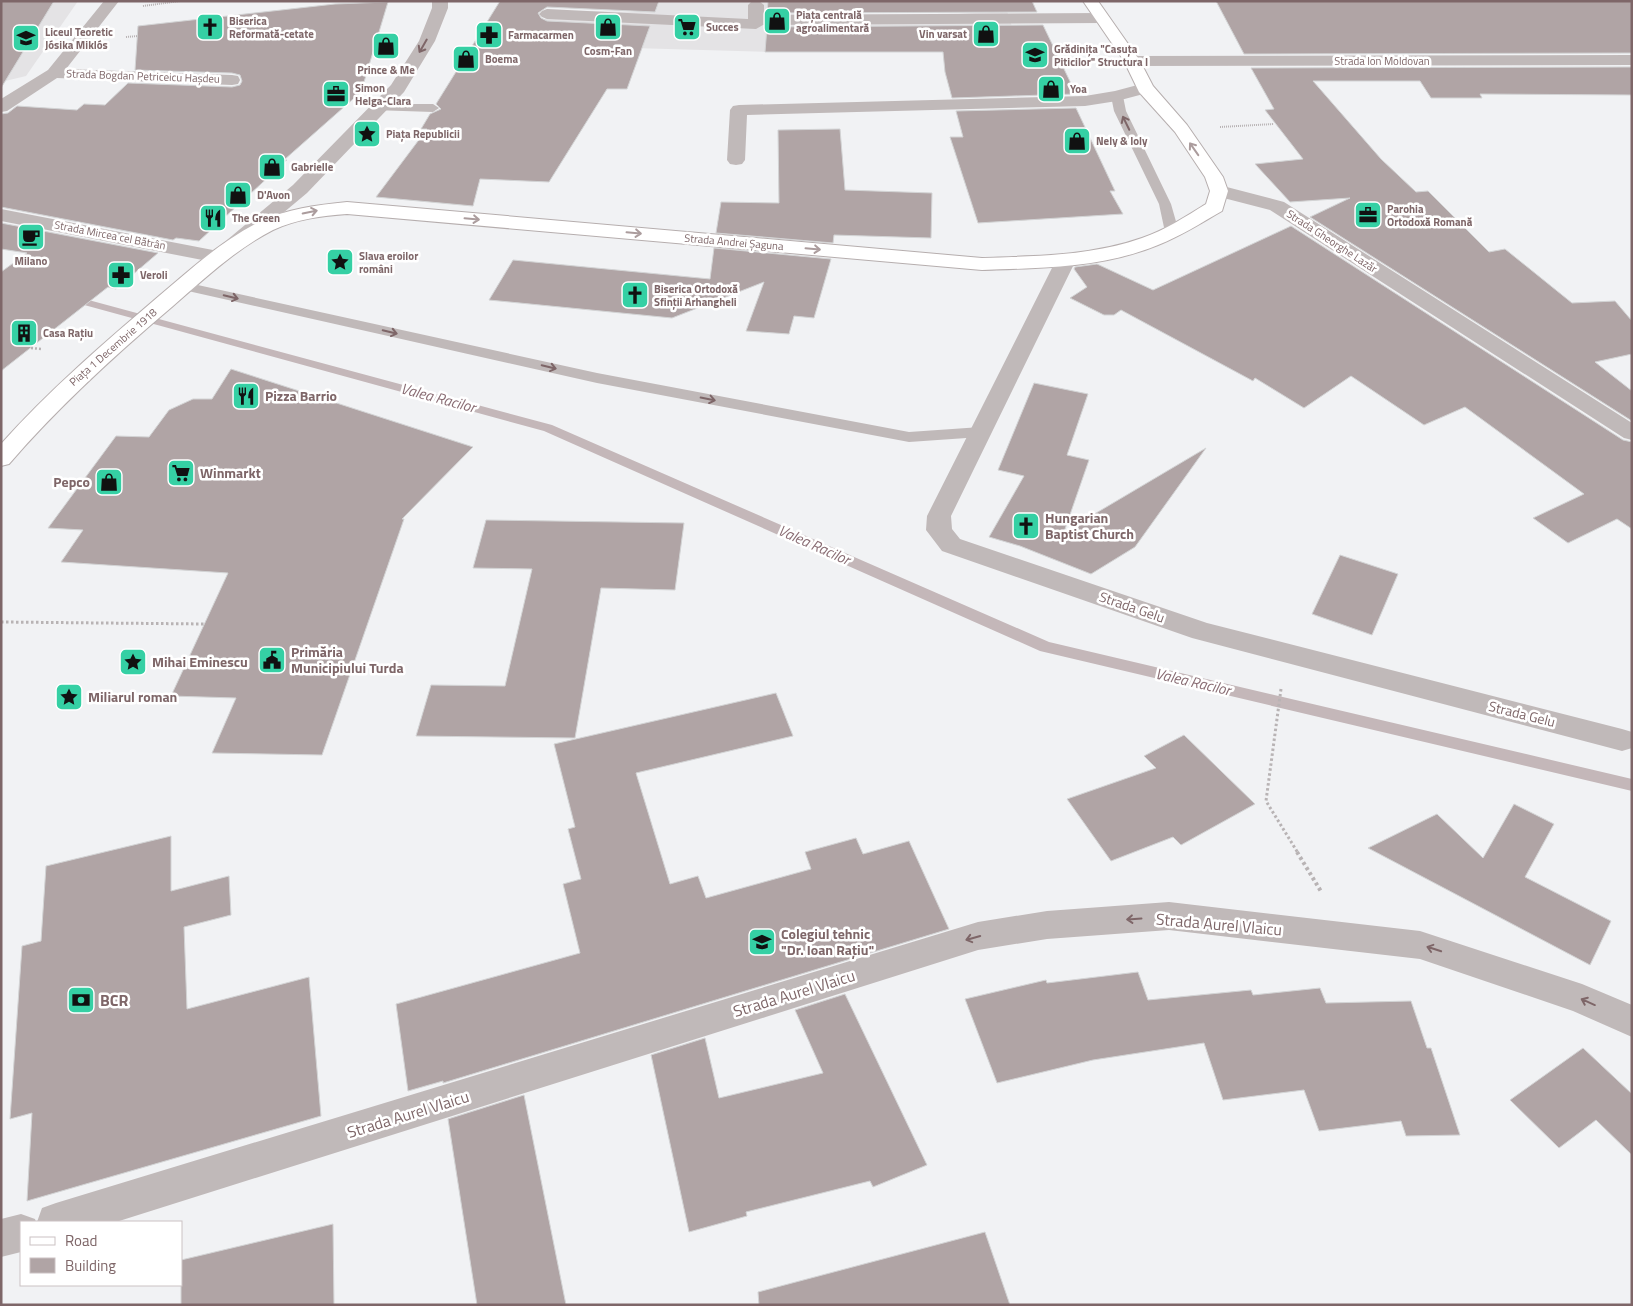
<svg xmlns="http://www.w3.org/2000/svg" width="1633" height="1306" viewBox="0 0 1633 1306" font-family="'Titillium Web',sans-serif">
<rect width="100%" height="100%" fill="#f1f2f4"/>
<g fill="#e4e3e5">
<polygon points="1,1 78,1 26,76 1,82"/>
<polygon points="659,1 768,1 768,14 958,14 1007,11 1018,46 771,29 771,52 563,46 540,29 549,11 655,12"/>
</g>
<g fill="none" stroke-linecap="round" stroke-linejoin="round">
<polygon fill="#c4b7b9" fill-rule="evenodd" points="70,295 552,425 1049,642 1632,779 1632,791 1040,651 544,431 66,300 64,298"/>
</g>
<g fill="#b0a4a5" stroke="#d3d4d5">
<polygon points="1,1 54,1 1,88"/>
<polygon points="500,1 659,1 655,12 547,7 538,13 541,18 547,21 650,26 627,89 607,89 549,182 480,179 473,206 376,197 427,129 421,129 430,114 441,109 436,104"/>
<polygon points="768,1 1032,1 1037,12 767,13"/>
<polygon points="1216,1 1632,1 1632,53 1244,54"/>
<polygon points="388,2 361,92 284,160 287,160 199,241 176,238 173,240 1,207 1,114 8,113 17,106 77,110 84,104 105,105 128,83 232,87 240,85 242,81 240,75 232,73 135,70 138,26 335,4"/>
<polygon points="1043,25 1076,94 952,98 945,72 943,52 765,52 767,27"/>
<polygon points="1632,67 1632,95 1480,94 1482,98 1431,98 1420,81 1313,81 1381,159 1416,192 1428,191 1489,252 1505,249 1572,303 1615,301 1632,321 1632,354 1595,362 1632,391 1632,421 1310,217 1350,198 1290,202 1255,164 1303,159 1265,110 1274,109 1251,68"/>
<polygon points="1076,108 1115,191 1110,191 1123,214 978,223 950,137 963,137 956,111"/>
<polygon points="840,129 845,190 932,193 931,238 834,235 833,243 716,233 721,202 779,203 778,130"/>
<polygon points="1,223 158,253 116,289 108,287 1,371 1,272 27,253 1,249"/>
<polygon points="1291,226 1623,440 1632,442 1632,529 1617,519 1568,543 1533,518 1584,494 1465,407 1424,425 1351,376 1304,408 1255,378 1253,381 1121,310 1114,315 1104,315 1070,298 1087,287 1074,269 1075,267 1097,264 1153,290"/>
<polygon points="714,248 831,259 814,318 794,316 789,334 746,331 764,282 672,318 489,300 513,260 710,279"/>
<polygon points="231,369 473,447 402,519 404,519 322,755 212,753 236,698 171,696 228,573 61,562 83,530 48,528 116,436 149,437 169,410 193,399 212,399"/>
<polygon points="1034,383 1088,394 1067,455 1089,460 1064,532 1206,448 1135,547 1091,574 1020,546 989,537 1024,476 998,470"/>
<polygon points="486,520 684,523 675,590 601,588 575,738 416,736 431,685 505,686 532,569 473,568"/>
<polygon points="1340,555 1398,574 1372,635 1312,614"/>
<polygon points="776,693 793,736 636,773 670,884 698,876 706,898 811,869 805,852 856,838 863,854 909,841 949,929 443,1083 443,1081 408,1091 396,1004 580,953 563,884 581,879 568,829 575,827 554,744"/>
<polygon points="1184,735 1255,804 1181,845 1173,837 1111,861 1067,799 1156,768 1144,756"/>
<polygon points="1514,804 1554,824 1525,877 1611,921 1590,965 1368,848 1437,814 1483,858"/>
<polygon points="171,836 171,891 229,876 231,915 184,927 187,1009 309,977 321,1116 27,1201 32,1113 10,1119 22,946 41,941 46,866"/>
<polygon points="1138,972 1148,1000 1251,990 1253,995 1320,988 1326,1003 1411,1001 1427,1048 1431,1048 1460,1135 1406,1136 1401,1121 1319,1131 1304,1090 1223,1100 1204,1043 1093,1060 997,1083 965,999 1046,980 1047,983"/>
<polygon points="845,994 927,1165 873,1187 870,1181 746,1212 747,1216 689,1232 651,1055 705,1038 719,1098 823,1073 795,1010"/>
<polygon points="1583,1048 1632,1094 1632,1155 1596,1120 1559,1148 1510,1100"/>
<polygon points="524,1095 566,1305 477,1305 448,1119"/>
<polygon points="333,1224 334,1305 181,1305 181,1260"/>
<polygon points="985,1232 1010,1305 759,1305 758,1292"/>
</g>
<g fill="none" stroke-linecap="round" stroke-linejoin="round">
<g stroke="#b6aeae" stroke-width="2">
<path id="secondary" d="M1083 1H1098L1140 61 1153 86 1187 125 1223 177 1228 191 1222 211C1201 223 1181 236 1158 245 1103 268 1041 268 982 270L347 214C321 216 297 219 273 230 236 249 205 278 173 306 115 355 59 406 9 464L1 466V444C49 390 104 343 159 296 190 270 221 241 259 222 287 209 316 205 347 202L982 258C1036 256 1091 256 1142 238 1165 230 1185 217 1206 204L1210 191 1205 177 1175 132 1139 92 1124 61Z"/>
</g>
<g stroke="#b8b3b4" stroke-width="2" stroke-dasharray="1 1" stroke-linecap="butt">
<polyline points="143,6 180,1"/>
<polyline points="126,37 138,36"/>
<polyline points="1220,127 1274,124"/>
</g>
<polyline stroke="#b8b3b4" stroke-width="2.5" stroke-dasharray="2 2" stroke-linecap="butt" points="31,348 41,349"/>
<g stroke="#b8b3b4" stroke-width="3" stroke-dasharray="2.5 2.5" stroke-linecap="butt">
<polyline points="1,622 205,624"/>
<polyline points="1281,689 1266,801 1298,853"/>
</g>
<polyline stroke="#b8b3b4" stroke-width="4" stroke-dasharray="3 3" stroke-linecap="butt" points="1297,852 1322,893"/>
<g fill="#c0b9b9" fill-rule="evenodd">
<polygon points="1117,93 1123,96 1126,111 1171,204 1179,232 1177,235 1167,235 1165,232 1159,204 1114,111 1111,96"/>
<polygon points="377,104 433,104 439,108 433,112 373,110 371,108 373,106"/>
<polygon points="184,282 597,373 909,432 981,427 987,429 989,432 987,435 981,437 909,442 597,383 179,289 177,286 179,283"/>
</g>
<g fill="#c0b9b9" fill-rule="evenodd">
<polygon points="104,1 119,1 66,69 232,75 238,76 240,80 238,84 232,85 57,78 7,111 1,112 1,99 48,70"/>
<polygon points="432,1 448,1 448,8 435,41 404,92 307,193 241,248 234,250 227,248 224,244 227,240 293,185 391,85 419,41 432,8"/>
<polygon points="759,1 764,5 764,15 1102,13 1107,15 1110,18 1107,21 1102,23 763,25 756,29 547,19 542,17 539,14 542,11 547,9 748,19 748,5 751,2"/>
<polygon points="1632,55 1632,65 1132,66 1126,64 1124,61 1126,58 1132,56"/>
<polygon points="1145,83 1151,84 1153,88 1151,92 1117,101 1085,106 747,115 745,160 742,164 736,165 730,164 727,160 730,110 733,106 739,105 1085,96 1115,91"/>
<polygon points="1219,185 1284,202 1632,423 1632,440 1624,438 1270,210 1212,195 1210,191 1212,187"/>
<polygon points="1,209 218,251 225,253 228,257 225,261 218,263 1,221"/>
<polygon points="1065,256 1072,258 1075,262 951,516 952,529 960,539 1207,623 1622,729 1632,732 1632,748 1622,751 1192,638 942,551 926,530 927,516 1055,262 1058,258"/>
<polygon points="1169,902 1420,931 1582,984 1632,1005 1632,1037 1573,1011 1420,959 1169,930 1047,939 978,950 116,1222 37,1222 42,1208 56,1203 978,922 1047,911"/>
<polygon points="21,1214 35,1219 36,1222 21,1222 21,1252 1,1257 1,1219"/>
</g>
<use href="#secondary" fill="#fff" fill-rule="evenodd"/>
</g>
<defs><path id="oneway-shaft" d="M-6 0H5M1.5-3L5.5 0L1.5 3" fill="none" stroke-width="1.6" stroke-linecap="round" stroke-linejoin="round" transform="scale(1.25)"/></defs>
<g stroke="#7e6668">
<use href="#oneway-shaft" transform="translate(423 46) rotate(120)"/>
<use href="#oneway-shaft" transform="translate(1126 123) rotate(-116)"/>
<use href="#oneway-shaft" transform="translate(231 297) rotate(13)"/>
<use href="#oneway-shaft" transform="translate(390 332) rotate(13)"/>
<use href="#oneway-shaft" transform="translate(549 367) rotate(13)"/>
<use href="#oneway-shaft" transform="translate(708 399) rotate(11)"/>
<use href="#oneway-shaft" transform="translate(1134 919) rotate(176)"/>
<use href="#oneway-shaft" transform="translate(973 938) rotate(164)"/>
<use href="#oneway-shaft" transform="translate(1434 949) rotate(-162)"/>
<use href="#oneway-shaft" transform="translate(1588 1002) rotate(-156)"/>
</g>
<g stroke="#ab9c9d">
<use href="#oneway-shaft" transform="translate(1194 149) rotate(-125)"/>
<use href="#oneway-shaft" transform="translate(310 212) rotate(-12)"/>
<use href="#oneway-shaft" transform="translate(472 219) rotate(5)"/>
<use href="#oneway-shaft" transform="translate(634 233) rotate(5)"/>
<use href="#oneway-shaft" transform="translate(813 249) rotate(5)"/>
</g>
<defs>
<g id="shop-square" transform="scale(1.4375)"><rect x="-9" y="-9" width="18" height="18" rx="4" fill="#35d0a4" stroke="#fff"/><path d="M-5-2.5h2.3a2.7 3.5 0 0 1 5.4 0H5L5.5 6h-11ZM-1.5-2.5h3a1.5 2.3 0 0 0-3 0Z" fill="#111"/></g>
<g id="church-square" transform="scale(1.4375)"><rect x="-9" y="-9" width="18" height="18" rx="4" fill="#35d0a4" stroke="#fff"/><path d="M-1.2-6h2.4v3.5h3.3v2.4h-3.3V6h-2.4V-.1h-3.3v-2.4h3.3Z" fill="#111"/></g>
<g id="supermarket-square" transform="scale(1.4375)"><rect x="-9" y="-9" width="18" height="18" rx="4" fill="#35d0a4" stroke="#fff"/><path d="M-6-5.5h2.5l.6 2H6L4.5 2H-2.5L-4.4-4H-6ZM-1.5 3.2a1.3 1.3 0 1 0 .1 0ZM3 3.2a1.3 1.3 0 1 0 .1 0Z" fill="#111"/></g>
<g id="pharmacy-square" transform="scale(1.4375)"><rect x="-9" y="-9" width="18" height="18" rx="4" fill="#35d0a4" stroke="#fff"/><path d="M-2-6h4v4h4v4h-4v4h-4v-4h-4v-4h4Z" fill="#111"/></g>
<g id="school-square" transform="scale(1.4375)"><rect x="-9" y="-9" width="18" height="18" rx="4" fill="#35d0a4" stroke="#fff"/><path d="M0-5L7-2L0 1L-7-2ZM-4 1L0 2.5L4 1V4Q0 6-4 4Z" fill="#111"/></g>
<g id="office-square" transform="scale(1.4375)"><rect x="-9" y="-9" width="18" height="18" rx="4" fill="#35d0a4" stroke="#fff"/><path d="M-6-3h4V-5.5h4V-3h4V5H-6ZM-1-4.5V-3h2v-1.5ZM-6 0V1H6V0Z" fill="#111"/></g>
<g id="sight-square" transform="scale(1.4375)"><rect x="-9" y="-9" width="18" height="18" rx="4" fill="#35d0a4" stroke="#fff"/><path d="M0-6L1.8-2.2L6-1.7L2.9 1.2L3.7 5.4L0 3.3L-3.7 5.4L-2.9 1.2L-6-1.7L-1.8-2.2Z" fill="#111"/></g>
<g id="restaurant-square" transform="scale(1.4375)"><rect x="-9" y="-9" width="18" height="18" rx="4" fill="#35d0a4" stroke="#fff"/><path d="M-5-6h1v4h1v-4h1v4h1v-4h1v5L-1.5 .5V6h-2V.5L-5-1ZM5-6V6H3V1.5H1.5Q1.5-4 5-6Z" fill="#111"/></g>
<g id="cafe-square" transform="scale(1.4375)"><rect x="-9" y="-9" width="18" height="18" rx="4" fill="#35d0a4" stroke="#fff"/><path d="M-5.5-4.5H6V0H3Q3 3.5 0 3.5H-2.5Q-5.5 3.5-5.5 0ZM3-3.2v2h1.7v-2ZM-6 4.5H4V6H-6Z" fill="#111"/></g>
<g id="building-square" transform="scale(1.4375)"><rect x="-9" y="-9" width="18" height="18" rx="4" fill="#35d0a4" stroke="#fff"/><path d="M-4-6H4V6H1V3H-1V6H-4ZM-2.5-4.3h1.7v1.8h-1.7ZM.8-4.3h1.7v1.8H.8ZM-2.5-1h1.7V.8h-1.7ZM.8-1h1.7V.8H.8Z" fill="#111"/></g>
<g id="civic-square" transform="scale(1.4375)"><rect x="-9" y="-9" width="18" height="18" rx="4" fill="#35d0a4" stroke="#fff"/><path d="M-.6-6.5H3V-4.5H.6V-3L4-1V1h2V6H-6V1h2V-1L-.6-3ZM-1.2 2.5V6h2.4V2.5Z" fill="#111"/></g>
<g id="bank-square" transform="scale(1.4375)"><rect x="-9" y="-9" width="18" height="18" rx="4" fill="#35d0a4" stroke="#fff"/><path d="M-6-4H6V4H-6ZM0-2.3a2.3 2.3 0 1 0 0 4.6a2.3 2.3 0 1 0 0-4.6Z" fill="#111"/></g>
</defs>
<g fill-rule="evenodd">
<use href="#shop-square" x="777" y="21"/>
<use href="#church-square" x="210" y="27"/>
<use href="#shop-square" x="608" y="27"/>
<use href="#supermarket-square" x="687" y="27"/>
<use href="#shop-square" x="986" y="34"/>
<use href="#pharmacy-square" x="489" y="35"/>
<use href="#school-square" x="26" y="38"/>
<use href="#shop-square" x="386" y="46"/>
<use href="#school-square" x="1035" y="55"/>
<use href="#shop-square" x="466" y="59"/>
<use href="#shop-square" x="1051" y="89"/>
<use href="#office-square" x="336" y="94"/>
<use href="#sight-square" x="367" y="134"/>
<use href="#shop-square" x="1077" y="141"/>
<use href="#shop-square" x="272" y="167"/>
<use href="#shop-square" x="238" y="195"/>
<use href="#office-square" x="1368" y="215"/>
<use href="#restaurant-square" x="213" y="218"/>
<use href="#cafe-square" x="31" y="237"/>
<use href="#sight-square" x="340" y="262"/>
<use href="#pharmacy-square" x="121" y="275"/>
<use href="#church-square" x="635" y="295"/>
<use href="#building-square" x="24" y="333"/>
<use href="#restaurant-square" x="246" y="396"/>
<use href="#supermarket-square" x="181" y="473"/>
<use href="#shop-square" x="109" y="482"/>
<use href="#church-square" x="1026" y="526"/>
<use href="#civic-square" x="272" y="660"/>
<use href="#sight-square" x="133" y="662"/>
<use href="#sight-square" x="69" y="697"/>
<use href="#school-square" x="762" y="942"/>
<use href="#bank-square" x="81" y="1000"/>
</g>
<g text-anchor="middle" stroke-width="5" stroke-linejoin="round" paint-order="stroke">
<g font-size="11" font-weight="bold" fill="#7e6668" stroke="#fff" text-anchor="start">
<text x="796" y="19">Piața centrală<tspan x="796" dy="13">agroalimentară</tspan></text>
<text x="229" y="25">Biserica<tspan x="229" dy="13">Reformată-cetate</tspan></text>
<text x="706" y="31">Succes</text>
<text x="45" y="36">Liceul Teoretic<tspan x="45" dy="13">Jósika Miklós</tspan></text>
<text x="967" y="38" text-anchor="end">Vin varsat</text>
<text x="508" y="39">Farmacarmen</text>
<text x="1054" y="53">Grădinița "Casuța<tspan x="1054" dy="13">Piticilor" Structura I</tspan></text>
<text x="608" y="55" text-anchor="middle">Cosm-Fan</text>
<text x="485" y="63">Boema</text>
<text x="386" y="74" text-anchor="middle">Prince &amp; Me</text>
<text x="355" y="92">Simon<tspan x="355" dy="13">Helga-Clara</tspan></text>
<text x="1070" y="93">Yoa</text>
<text x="386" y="138">Piața Republicii</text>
<text x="1096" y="145">Nely &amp; Ioly</text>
<text x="291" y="171">Gabrielle</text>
<text x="257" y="199">D'Avon</text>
<text x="1387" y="213">Parohia<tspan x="1387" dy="13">Ortodoxă Romană</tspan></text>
<text x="232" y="222">The Green</text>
<text x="359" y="260">Slava eroilor<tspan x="359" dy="13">români</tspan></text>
<text x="31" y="265" text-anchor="middle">Milano</text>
<text x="140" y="279">Veroli</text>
<text x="654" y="293">Biserica Ortodoxă<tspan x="654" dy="13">Sfinții Arhangheli</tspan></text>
<text x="43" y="337">Casa Rațiu</text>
</g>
<g font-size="11" fill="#7e6668" stroke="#fff">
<text x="1382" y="65">Strada Ion Moldovan</text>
<text transform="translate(143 76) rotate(2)" y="4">Strada Bogdan Petriceicu Hașdeu</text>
<text transform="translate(110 235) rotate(11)" y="4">Strada Mircea cel Bătrân</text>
<text transform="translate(1332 241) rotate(33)" y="4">Strada Gheorghe Lazăr</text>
<text transform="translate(734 242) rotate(5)" y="4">Strada Andrei Șaguna</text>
<text transform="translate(113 347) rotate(-41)" y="4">Piața 1 Decembrie 1918</text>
</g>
<g font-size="14" font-weight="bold" fill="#7e6668" stroke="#fff" text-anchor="start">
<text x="265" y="401">Pizza Barrio</text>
<text x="200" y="478">Winmarkt</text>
<text x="90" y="487" text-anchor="end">Pepco</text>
<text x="1045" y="523">Hungarian<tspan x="1045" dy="16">Baptist Church</tspan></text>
<text x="291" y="657">Primăria<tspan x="291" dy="16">Municipiului Turda</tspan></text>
<text x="152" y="667">Mihai Eminescu</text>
<text x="88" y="702">Miliarul roman</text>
<text x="781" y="939">Colegiul tehnic<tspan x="781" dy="16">"Dr. Ioan Rațiu"</tspan></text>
</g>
<g font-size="14" fill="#7e6668" stroke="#fff">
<text transform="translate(1132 607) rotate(19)" y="5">Strada Gelu</text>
<text transform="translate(1522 714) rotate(14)" y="5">Strada Gelu</text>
</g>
<g font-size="15" font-style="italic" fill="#896c73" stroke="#fff">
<text transform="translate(438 398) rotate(15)" y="5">Valea Racilor</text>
<text transform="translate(814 545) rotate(24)" y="5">Valea Racilor</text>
<text transform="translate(1193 682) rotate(13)" y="5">Valea Racilor</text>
</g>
<g font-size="16" fill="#7e6668" stroke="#fff">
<text transform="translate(1219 924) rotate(5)" y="6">Strada Aurel Vlaicu</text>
<text transform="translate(794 993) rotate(-17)" y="6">Strada Aurel Vlaicu</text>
<text transform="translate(408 1114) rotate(-17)" y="6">Strada Aurel Vlaicu</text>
</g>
<g font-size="16" font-weight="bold" fill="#7e6668" stroke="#fff" text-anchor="start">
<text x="100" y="1006">BCR</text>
</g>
</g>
<rect width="1633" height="1306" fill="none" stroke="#7e6668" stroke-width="5"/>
<rect x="20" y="1221" width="162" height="65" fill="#ffffff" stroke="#cbc2c3"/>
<rect x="30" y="1237" width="25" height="8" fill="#ffffff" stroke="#cbc2c3"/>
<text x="65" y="1246" font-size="15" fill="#7e6668">Road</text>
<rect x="30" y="1258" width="25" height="15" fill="#b0a4a5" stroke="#cbc2c3"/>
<text x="65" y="1271" font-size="15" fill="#7e6668">Building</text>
</svg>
